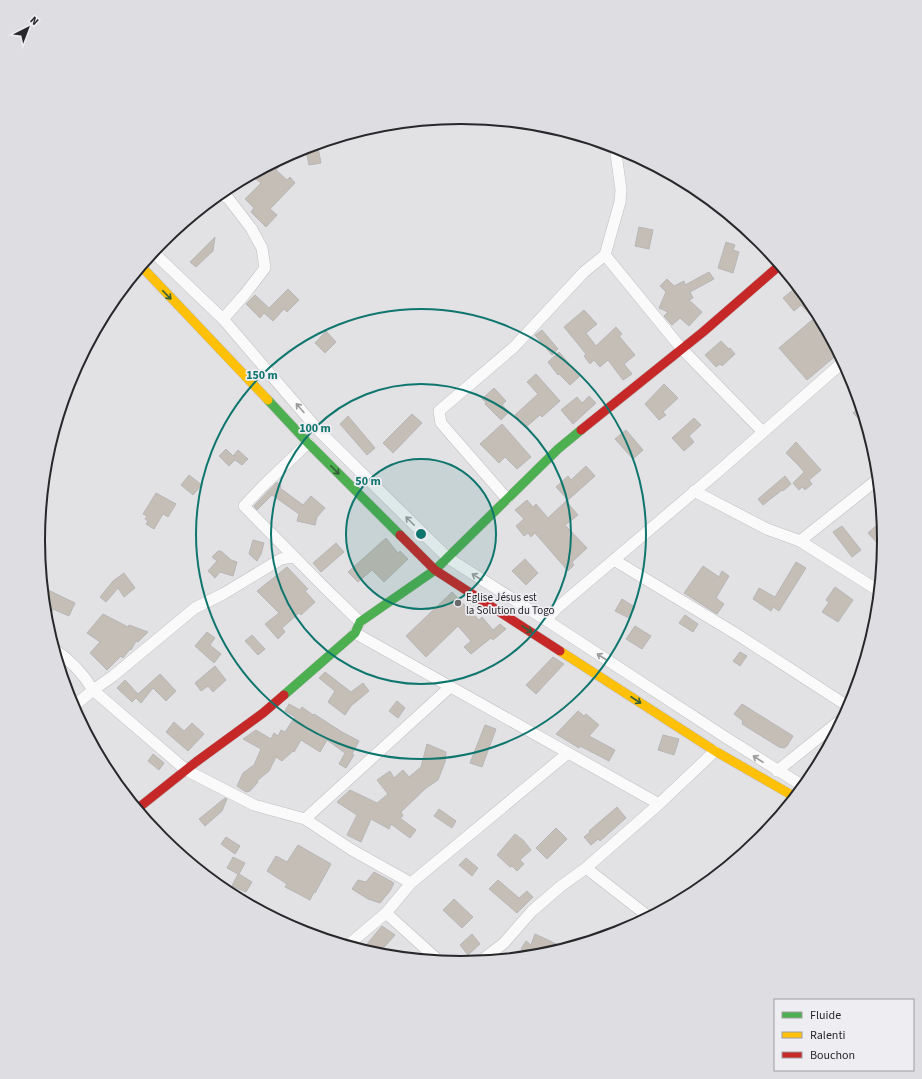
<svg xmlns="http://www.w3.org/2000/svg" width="922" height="1079" viewBox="0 0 922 1079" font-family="'Source Sans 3',sans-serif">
<rect width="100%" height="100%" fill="#e2e1e4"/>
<g fill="#c5beb7" stroke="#b7b6b6">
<polygon points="318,148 321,163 309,165 306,150"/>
<polygon points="289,154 290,155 276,170 287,180 290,177 295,183 270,209 277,215 266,227 251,212 254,208 245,199 261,183 256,179 268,166"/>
<polygon points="639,227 653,230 649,249 635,246"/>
<polygon points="215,237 213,251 196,267 190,262"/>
<polygon points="726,242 735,245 733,250 739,252 733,273 718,268"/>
<polygon points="709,272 714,279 690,292 693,298 689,300 702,312 689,326 680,318 672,325 664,316 668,312 659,308 666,292 660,286 667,279 674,286 684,281 685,285"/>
<polygon points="798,286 813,305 825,327 823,328 801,305 794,311 783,298"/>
<polygon points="288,289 299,300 287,312 284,309 273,321 264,313 260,318 246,304 255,295 269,308"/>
<polygon points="584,310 597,324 586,333 596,346 616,327 622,334 619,336 635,355 624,364 632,374 623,380 608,360 600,367 594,360 590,364 584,356 586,354 564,327"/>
<polygon points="812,320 839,353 807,380 779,348"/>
<polygon points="542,330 558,349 552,355 535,335"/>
<polygon points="326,331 336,342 325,353 315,343"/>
<polygon points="721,341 729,349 730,348 735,354 722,366 720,364 716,367 705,355"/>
<polygon points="559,352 580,376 570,385 559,374 558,375 548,362"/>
<polygon points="536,374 560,401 542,417 540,415 526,427 515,415 538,394 527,382"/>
<polygon points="664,384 678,398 663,412 666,415 659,420 645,404"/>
<polygon points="494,388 506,401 502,405 509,412 501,420 485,404 486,402 482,399"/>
<polygon points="589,396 596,403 573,424 561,410 577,397 582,403"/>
<polygon points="860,406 862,411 867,427 853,413"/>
<polygon points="412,414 422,423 393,453 383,443"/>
<polygon points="348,416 375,448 367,455 340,424"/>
<polygon points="694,418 701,425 689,436 694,442 684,451 672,438"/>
<polygon points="502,424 531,457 517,469 505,457 499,463 480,444"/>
<polygon points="626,430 643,450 633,459 615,439"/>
<polygon points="796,442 821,470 809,480 812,484 805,490 802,487 799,490 793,483 804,472 799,466 786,453"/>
<polygon points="226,449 233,456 238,450 248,459 242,465 235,460 229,466 219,456"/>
<polygon points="586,466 595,476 568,500 556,487 568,476 571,480"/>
<polygon points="189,475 202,485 193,495 181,485"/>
<polygon points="785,476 791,484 783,491 782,490 763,505 758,499"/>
<polygon points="277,482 281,486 280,488 303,505 311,496 325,508 317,517 315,525 297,521 299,514 272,495 257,510 254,506"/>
<polygon points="156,493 176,504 168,517 163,514 154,529 146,524 148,521 145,519 147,516 143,514"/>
<polygon points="527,500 533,507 536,504 548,518 566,501 578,515 565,525 587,548 572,562 574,565 568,571 535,533 531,537 528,533 524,536 516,526 524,519 515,510"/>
<polygon points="877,525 883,532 884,539 878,544 868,533"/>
<polygon points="842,526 861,550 852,557 833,532"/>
<polygon points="386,538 398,553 400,551 408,559 384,582 372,570 358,582 348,572"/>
<polygon points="253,540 264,543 261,554 257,561 249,554"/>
<polygon points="336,543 344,552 321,572 313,563"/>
<polygon points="218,551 221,551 231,560 237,562 233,576 220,572 215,578 208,571 217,561 212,557"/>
<polygon points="525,559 538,573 526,585 512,571"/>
<polygon points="796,562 806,568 779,611 773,607 771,611 753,599 759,588 775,597"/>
<polygon points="703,566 719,577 722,571 729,576 716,598 724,604 717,614 684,593"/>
<polygon points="287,567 308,589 305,591 315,602 301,615 299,613 282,628 285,632 278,639 265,624 279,613 257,591"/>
<polygon points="124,573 135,588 124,597 118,588 106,602 100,597 113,581"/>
<polygon points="835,587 853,600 838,622 822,612 829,602 826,600"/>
<polygon points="48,590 75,603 69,616 53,609 47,624 44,600"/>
<polygon points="452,592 479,620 482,617 493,630 500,624 506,629 493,640 491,638 471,654 464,647 471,641 458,626 426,657 406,636"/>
<polygon points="622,599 635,607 629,618 615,611"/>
<polygon points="103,614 128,627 129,625 148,632 138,642 136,641 131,650 130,649 123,658 121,656 107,670 90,653 100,642 87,633"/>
<polygon points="685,615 698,624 693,632 679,623"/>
<polygon points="635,626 651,636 642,649 626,639"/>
<polygon points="207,632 215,638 210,645 221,654 214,663 195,646"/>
<polygon points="252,635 265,649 258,655 245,641"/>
<polygon points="740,652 747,656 740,666 733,661"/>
<polygon points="553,657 564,664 536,694 526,685"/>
<polygon points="215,666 226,680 213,692 208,686 201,691 195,683"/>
<polygon points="325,672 351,692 363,683 369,691 351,706 345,715 328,702 335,691 319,678"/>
<polygon points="160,674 176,691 166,701 153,688 141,703 136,698 132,702 117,688 125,680 138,694"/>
<polygon points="397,701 405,708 398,718 389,711"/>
<polygon points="289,704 300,710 302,707 313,715 314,714 342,732 359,741 352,754 354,755 346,768 339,764 345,753 327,740 320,752 301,740 294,752 293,751 282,761 276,757 269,771 257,781 258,782 250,791 246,792 237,786 243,773 254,765 261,749 243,739 256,730 271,739 274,733 278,736 281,730 285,732 295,717 285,711"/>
<polygon points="742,704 793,736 787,746 784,748 779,747 742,724 743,721 734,714"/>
<polygon points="578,711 584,716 586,714 599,725 589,736 615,750 609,761 580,746 579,748 556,734"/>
<polygon points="174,722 184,731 192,723 204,734 188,751 166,732"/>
<polygon points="485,725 496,729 482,767 470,763"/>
<polygon points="663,735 679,739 674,755 658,750"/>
<polygon points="427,744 446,752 445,762 438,780 426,788 401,812 403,816 400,818 416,830 410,838 391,824 389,829 371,819 361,842 347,835 357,815 337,802 350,790 377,803 388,794 377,780 390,771 394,778 403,770 409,777 421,767"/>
<polygon points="153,754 164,763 159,770 148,761"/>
<polygon points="225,798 227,799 222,811 205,826 199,819"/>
<polygon points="617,807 626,818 600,841 598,839 591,845 584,837 590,832 589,831"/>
<polygon points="439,809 456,821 452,828 434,816"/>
<polygon points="556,828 567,839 547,859 536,848"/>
<polygon points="515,834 523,840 531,850 520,860 524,864 517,871 512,866 510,867 497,855"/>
<polygon points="226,837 240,846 235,854 221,844"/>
<polygon points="298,845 331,864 315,893 314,892 310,900 285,887 287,884 267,871 276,856 287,862"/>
<polygon points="233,857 245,863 239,874 252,882 246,892 232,886 238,874 227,868"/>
<polygon points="466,858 478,868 472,876 459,865"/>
<polygon points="374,872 394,883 390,891 380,903 368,899 352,889 358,880 366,882"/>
<polygon points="498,880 519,898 527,891 533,897 517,913 489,889"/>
<polygon points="454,899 473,917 462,928 443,910"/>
<polygon points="382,926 395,935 378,954 362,950"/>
<polygon points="472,934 480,944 468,955 460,945"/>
<polygon points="535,934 565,948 543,954 532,956 521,949 526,941 531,945"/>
</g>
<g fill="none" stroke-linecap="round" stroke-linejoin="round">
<g stroke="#c0bfc1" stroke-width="12">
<g id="street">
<polyline points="219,194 228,198 251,228 262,248 265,268 245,294 223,319"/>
<polyline points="153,252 223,319 319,431 448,558 546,620 725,737 803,786"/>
<polyline points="605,255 681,348 763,432"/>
<polyline points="308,443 263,486 244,506 326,589 360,622"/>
<polyline points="694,491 767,529 800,541 879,591"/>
<polyline points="507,499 441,423 439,411 514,347 584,272 605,255 620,202 621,190 615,146"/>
<polyline points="800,541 878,479"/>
<polyline points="614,560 738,635 849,707"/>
<polyline points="546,620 557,608 720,470 843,362"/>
<polyline points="355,633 659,804"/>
<path d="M54 649C70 660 83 673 93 690L186 770 254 805 305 819 352 850 411 883"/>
<polyline points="73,707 93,690 113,676 195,608 223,594 281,559 293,557"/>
<polyline points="777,771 842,719"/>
<polyline points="305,819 450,687"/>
<polyline points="586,868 649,917"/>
<polyline points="386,913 438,960"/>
<polyline points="348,945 386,913 411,883 568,753"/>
<polyline points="482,960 504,943 532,911 561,886 586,868 659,804 715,751"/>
</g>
</g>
<g stroke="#c0bfc1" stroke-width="10">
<g id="fast">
<polyline points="268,400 308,443 400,535"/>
<polyline points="284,695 355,633 360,622 435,570 558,449 581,430"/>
</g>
</g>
<g stroke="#c0bfc1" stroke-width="10">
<g id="slow">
<polyline points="141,266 268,400"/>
<polyline points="560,651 715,751 795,797"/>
</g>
</g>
<g stroke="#c0bfc1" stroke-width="10">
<g id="jam">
<polyline points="581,430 703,332 780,265"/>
<polyline points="400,535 435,570 560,651"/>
<polyline points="137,809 196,762 263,713 284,695"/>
</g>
</g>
<use href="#street" stroke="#fbfafb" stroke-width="11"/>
<use href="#fast" stroke="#4caf50" stroke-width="9"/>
<use href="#slow" stroke="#ffc107" stroke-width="9"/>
<use href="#jam" stroke="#c62828" stroke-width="9"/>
</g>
<defs><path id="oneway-shaft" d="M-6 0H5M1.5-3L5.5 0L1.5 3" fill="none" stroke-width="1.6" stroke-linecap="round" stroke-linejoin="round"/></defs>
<g stroke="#365e39">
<use href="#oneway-shaft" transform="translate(167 295) rotate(46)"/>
<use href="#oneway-shaft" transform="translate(335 470) rotate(45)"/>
<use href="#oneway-shaft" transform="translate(527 629) rotate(33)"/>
<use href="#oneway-shaft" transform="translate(636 700) rotate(33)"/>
</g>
<g stroke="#9c9c9d">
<use href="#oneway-shaft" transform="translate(300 408) rotate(-131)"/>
<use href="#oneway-shaft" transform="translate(410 521) rotate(-135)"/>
<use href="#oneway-shaft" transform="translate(477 577) rotate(-148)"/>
<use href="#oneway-shaft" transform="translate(602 657) rotate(-147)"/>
<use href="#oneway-shaft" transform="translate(758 759) rotate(-147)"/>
</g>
<circle cx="421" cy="534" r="75" fill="#0f766e" fill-opacity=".12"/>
<g fill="none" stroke="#0f766e" stroke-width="2">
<circle cx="421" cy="534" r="75"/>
<circle cx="421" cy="534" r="150"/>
<circle cx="421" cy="534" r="225"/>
</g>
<circle fill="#69696b" stroke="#eeedf2" stroke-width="1.5" cx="458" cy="603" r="4"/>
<g text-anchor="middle" stroke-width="3.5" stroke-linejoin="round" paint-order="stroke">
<g font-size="11" fill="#28282a" stroke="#eeedf2" text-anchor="start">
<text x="466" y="601">Eglise Jésus est<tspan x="466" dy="13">la Solution du Togo</tspan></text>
</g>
</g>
<path d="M0 0H922V1079H0ZM45 540a416 416 0 1 1 832 0a416 416 0 1 1-832 0Z" fill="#dedde2" fill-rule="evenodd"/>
<path fill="none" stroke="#28282a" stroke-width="2" d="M45 540a416 416 0 1 1 832 0a416 416 0 1 1-832 0Z"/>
<circle cx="421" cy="534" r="6" fill="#0f766e" stroke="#eeedf2" stroke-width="2"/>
<g font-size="12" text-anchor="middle" font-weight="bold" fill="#0f766e" stroke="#eeedf2" stroke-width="3.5" stroke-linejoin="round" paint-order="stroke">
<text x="262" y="379">150 m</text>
<text x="315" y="432">100 m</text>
<text x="368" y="485">50 m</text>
</g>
<rect x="774" y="999" width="140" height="72" fill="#eeedf2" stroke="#9f9ea2"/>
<rect x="782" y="1012" width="20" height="6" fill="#4caf50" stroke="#9f9ea2"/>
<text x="810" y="1019" font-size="12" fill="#28282a">Fluide</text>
<rect x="782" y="1032" width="20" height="6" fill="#ffc107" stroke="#9f9ea2"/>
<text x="810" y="1039" font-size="12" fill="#28282a">Ralenti</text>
<rect x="782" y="1052" width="20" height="6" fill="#c62828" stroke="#9f9ea2"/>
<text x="810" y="1059" font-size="12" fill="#28282a">Bouchon</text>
<g transform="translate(28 28) rotate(42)" stroke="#eeedf2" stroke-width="3" paint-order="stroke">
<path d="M0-3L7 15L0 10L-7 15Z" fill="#28282a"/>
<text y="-6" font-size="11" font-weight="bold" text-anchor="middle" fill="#28282a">N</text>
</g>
</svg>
